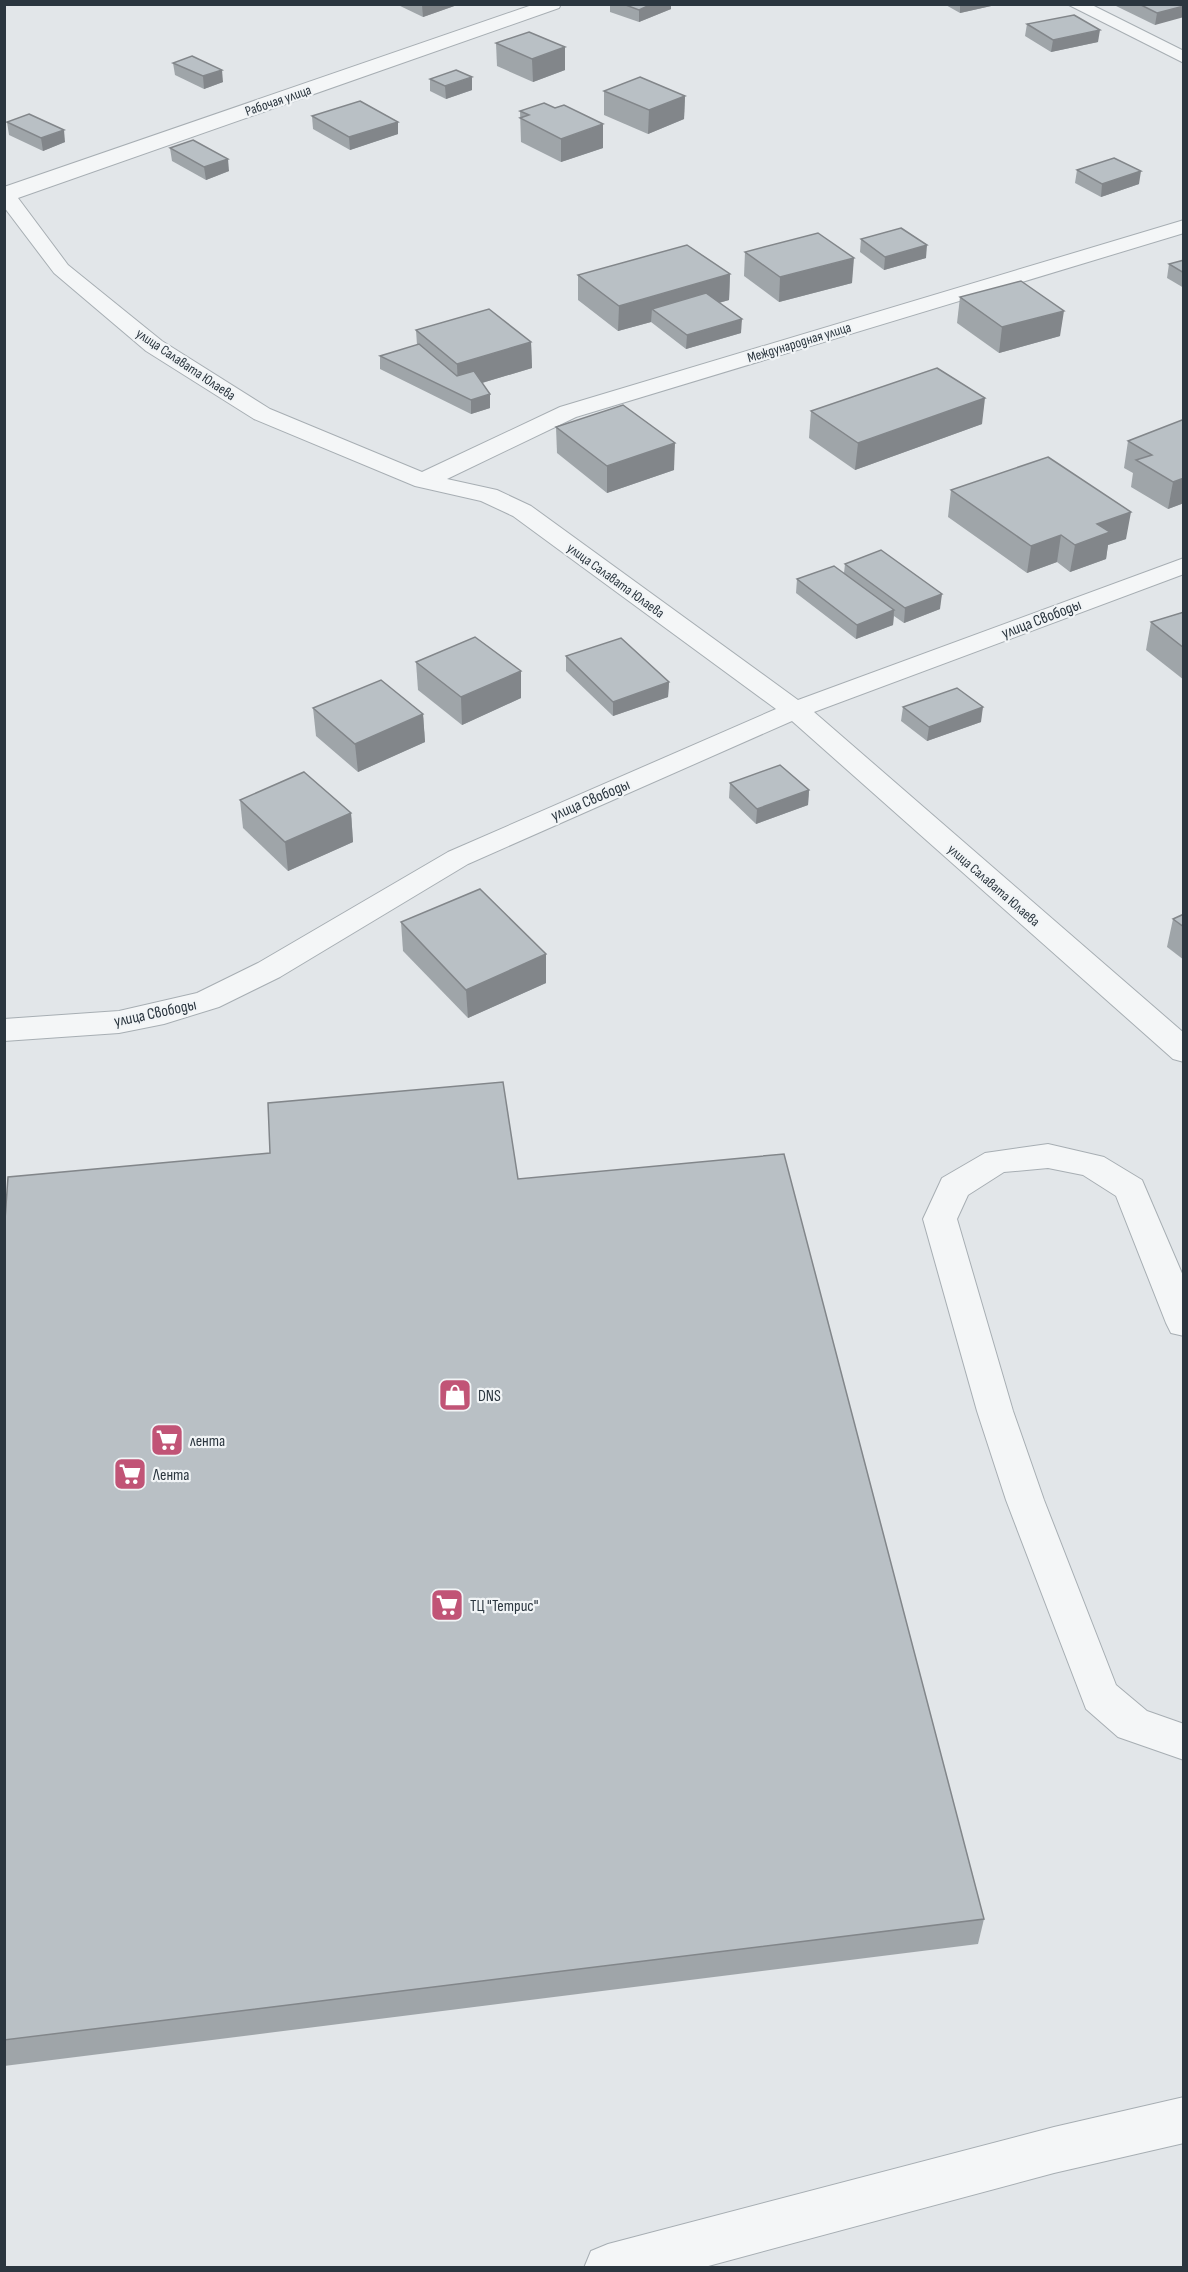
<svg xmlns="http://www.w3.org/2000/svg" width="1188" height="2272" viewBox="0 0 1188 2272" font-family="'Sofia Sans Condensed',sans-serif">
<rect width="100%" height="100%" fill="#e2e6e9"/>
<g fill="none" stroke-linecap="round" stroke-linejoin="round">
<g stroke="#a7aeb3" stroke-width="2">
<g id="minor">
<polygon points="535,4 561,4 559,8 18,198 68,265 162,341 270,409 422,472 560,407 1184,220 1184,233 576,417 447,479 497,490 531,506 798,700 1184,558 1184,574 814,712 1184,1033 1184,1062 1173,1059 792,721 468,864 280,977 219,1007 164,1024 119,1033 4,1041 4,1019 119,1011 197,993 258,963 448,852 776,709 513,516 481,501 415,486 254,419 146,351 54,273 4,207 4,187"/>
<polygon points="1067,4 1090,4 1184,51 1184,63"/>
<polygon points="1048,1144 1104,1157 1142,1180 1184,1278 1184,1336 1171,1333 1166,1323 1116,1196 1083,1175 1048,1168 1004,1172 968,1195 957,1219 1013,1411 1044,1500 1116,1685 1147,1711 1184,1724 1184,1760 1118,1737 1086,1709 1006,1500 977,1411 923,1219 942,1178 985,1153"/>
<polygon points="1184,2097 1184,2143 1054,2173 701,2268 584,2268 591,2251 608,2244 1054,2127"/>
</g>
</g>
<use href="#minor" fill="#f4f6f7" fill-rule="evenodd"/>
</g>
<g fill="#9fa5a9">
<polygon points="396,4 460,4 423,17"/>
<polygon points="610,4 671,4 671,9 639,22 610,12"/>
<polygon points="944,4 1000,4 960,13"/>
<polygon points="1116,4 1184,4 1155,25 1116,6"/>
<polygon points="1027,24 1098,42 1051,52 1025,36"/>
<polygon points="496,43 565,47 565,70 533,82 497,66"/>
<polygon points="173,63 223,82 204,89 175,75"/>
<polygon points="430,79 472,90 446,99 430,91"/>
<polygon points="604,91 685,96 684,119 648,134 604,115"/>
<polygon points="520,111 603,148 561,162 521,142"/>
<polygon points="312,116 398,122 398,134 350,150 313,129"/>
<polygon points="7,122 65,142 43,151 9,135"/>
<polygon points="170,148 229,171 206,180 172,161"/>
<polygon points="1077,170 1139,184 1101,197 1075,183"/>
<polygon points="861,239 926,258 884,270 860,252"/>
<polygon points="745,252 852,283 779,302 744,276"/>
<polygon points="1184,260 1184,288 1167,278 1169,264"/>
<polygon points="730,274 729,300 719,303 741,333 686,349 651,322 618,331 578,300 578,275"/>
<polygon points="960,297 1060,336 999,353 957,323"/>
<polygon points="416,330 531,342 532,368 482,383 490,394 490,408 471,414 380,369 380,356 417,345"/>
<polygon points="811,411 982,424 855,470 809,438"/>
<polygon points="1184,420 1184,503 1168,509 1131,487 1133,473 1124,468 1128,441"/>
<polygon points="556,427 674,470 607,493 557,453"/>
<polygon points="951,490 1126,539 1108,545 1106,559 1070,572 1057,562 1027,573 948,517"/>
<polygon points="845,564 940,609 904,623 894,616 893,625 856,639 796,593 797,579 844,573"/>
<polygon points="1184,612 1184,680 1146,650 1151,622"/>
<polygon points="566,656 669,682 668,697 613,716 566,671"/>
<polygon points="416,662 521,671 521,698 462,725 418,690"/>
<polygon points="903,707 981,722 927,741 901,721"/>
<polygon points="313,708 423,714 425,742 358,772 316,736"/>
<polygon points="730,783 809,790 808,805 756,824 729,798"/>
<polygon points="240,800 351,813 353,842 288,871 243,828"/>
<polygon points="1184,914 1184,960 1167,947 1173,919"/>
<polygon points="401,922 546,954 546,983 468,1018 403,951"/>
<polygon points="518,1179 984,1919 978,1944 4,2066 4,1234"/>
</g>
<g fill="#82868a">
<polygon points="460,4 423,17 422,5"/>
<polygon points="652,4 671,4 671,9 639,22 639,10"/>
<polygon points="960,4 1000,4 960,13"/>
<polygon points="1184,6 1184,17 1155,25 1157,13"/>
<polygon points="1100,30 1098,42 1051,52 1053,40"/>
<polygon points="565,47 565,70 533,82 532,59"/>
<polygon points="222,70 223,82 204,89 203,76"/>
<polygon points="472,77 472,90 446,99 445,86"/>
<polygon points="685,96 684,119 648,134 649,110"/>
<polygon points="398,122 398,134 350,150 349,137"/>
<polygon points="603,124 603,148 561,162 561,139"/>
<polygon points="64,130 65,142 43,151 41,138"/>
<polygon points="228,159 229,171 206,180 204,167"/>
<polygon points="1141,171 1139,184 1101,197 1102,184"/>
<polygon points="927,245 926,258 884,270 885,257"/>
<polygon points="854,258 852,283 779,302 780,277"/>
<polygon points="730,274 729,300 664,318 652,309 651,322 618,331 619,306"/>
<polygon points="1064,311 1060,336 999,353 1002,327"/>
<polygon points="742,319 741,333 686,349 687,335"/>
<polygon points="531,342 532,368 458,390 457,364"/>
<polygon points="490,394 490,408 471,414 471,400"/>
<polygon points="985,398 982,424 855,470 858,443"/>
<polygon points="675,443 674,470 607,493 607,466"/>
<polygon points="1184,478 1184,503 1168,509 1173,482"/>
<polygon points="1131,512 1126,539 1108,545 1106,559 1070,572 1075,545 1097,524"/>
<polygon points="1061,535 1057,562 1027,573 1031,546"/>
<polygon points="942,594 940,609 904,623 905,608"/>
<polygon points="894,610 893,625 856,639 857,625"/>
<polygon points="521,671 521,698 462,725 461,697"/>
<polygon points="669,682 668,697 613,716 613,702"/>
<polygon points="983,707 981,722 927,741 929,727"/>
<polygon points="423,714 425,742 358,772 355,744"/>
<polygon points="809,790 808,805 756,824 757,809"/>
<polygon points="351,813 353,842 288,871 285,842"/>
<polygon points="546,954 546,983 468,1018 466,990"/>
</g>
<g fill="#b9c0c5" stroke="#82868a" stroke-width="1.5">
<polygon points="623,4 652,4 639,10"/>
<polygon points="1139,4 1184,4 1184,6 1157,13"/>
<polygon points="1074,15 1100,30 1053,40 1027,24"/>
<polygon points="529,32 565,47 532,59 496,43"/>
<polygon points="192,56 222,70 203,76 173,63"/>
<polygon points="456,70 472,77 445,86 430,79"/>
<polygon points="640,77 685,96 649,110 604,91"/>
<polygon points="360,101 398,122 349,137 312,116"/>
<polygon points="544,103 555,108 564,105 603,124 561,139 520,118 529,115 520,111"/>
<polygon points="29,114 64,130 41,138 7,122"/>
<polygon points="193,140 228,159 204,167 170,148"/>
<polygon points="1114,158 1141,171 1102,184 1077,170"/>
<polygon points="901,228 927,245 885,257 861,239"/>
<polygon points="818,233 854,258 780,277 745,252"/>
<polygon points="687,245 730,274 619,306 578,275"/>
<polygon points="1184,260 1184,273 1169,264"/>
<polygon points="1021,281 1064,311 1002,327 960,297"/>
<polygon points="706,293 742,319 687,335 652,309"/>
<polygon points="489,309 531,342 457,364 416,330"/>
<polygon points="419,344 457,376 474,371 490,394 471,400 380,356"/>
<polygon points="937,368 985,398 858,443 811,411"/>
<polygon points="623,405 675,443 607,466 556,427"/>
<polygon points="1182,420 1184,420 1184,478 1173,482 1136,460 1152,455 1128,441"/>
<polygon points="1048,457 1131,512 1097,524 1110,532 1075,545 1061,535 1031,546 951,490"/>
<polygon points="881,550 942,594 905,608 845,564"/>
<polygon points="834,566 894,610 857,625 797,579"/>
<polygon points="1184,612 1184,648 1151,622"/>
<polygon points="475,637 521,671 461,697 416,662"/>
<polygon points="621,638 669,682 613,702 566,656"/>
<polygon points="381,680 423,714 355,744 313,708"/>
<polygon points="957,688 983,707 929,727 903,707"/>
<polygon points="780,765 809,790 757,809 730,783"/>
<polygon points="304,772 351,813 285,842 240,800"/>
<polygon points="480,889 546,954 466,990 401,922"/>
<polygon points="1184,914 1184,927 1173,919"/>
<polygon points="503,1082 518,1179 784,1154 984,1919 4,2040 4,1234 8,1177 270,1153 268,1103"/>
</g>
<defs>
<g id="shop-square" transform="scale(1.725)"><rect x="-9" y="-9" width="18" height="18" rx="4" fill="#c15476" stroke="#f1f4f6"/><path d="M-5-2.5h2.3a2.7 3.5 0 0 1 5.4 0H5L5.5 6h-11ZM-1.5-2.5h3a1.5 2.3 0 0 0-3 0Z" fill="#fff"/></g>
<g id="supermarket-square" transform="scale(1.725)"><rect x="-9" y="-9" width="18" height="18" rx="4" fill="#c15476" stroke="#f1f4f6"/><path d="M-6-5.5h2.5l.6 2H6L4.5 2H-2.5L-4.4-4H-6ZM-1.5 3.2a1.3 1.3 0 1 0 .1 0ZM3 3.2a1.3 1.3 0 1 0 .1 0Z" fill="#fff"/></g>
</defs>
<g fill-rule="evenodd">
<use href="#shop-square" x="455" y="1395"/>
<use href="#supermarket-square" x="167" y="1440"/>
<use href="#supermarket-square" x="130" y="1474"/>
<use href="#supermarket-square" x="447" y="1605"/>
</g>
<g text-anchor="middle" stroke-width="4.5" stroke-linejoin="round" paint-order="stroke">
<g font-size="14" fill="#2b363f" stroke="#f1f4f6">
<text transform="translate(278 100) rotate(-19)" y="5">Рабочая улица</text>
<text transform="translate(799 342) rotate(-17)" y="5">Международная улица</text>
<text transform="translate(186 364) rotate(34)" y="5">улица Салавата Юлаева</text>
<text transform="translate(616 580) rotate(36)" y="5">улица Салавата Юлаева</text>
<text transform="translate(994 885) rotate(41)" y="5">улица Салавата Юлаева</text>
</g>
<g font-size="16" fill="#2b363f" stroke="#f1f4f6">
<text transform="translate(1041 618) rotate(-21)" y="6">улица Свободы</text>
<text transform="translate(590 799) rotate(-23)" y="6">улица Свободы</text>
<text transform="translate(155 1012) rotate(-12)" y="6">улица Свободы</text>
</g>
<g font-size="16" fill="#2b363f" stroke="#f1f4f6" text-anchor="start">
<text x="478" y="1401">DNS</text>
<text x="190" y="1446">лента</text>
<text x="153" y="1480">Лента</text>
<text x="470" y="1611">ТЦ "Тетрис"</text>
</g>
</g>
<rect width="1188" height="2272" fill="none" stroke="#2b363f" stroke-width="12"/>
</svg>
